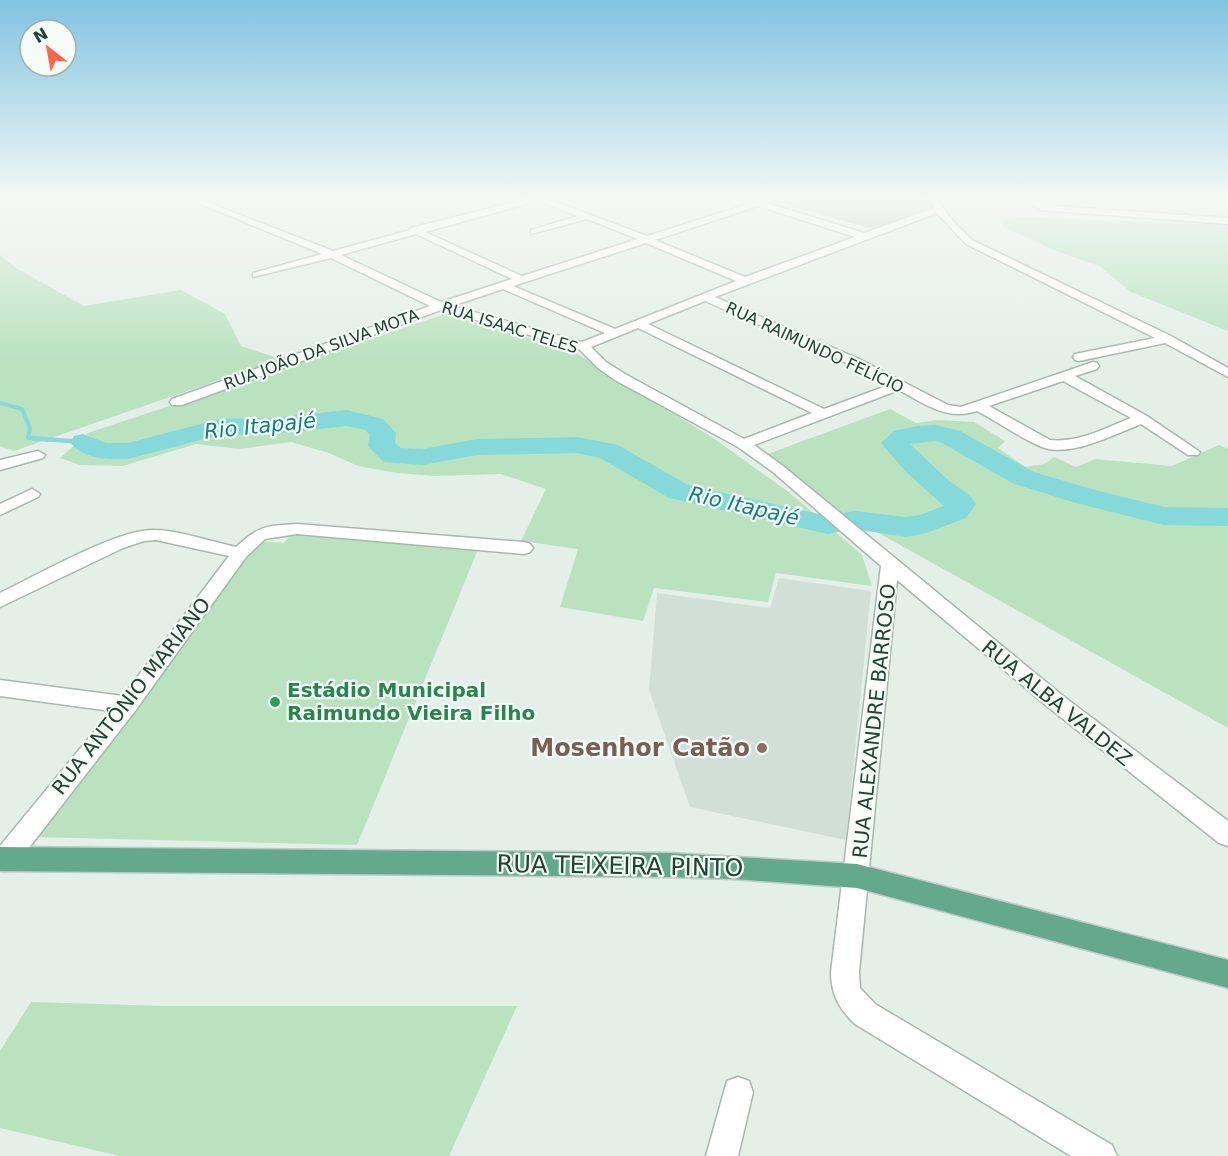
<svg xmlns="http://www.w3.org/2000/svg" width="1228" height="1156" viewBox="0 0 1228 1156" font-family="'DejaVu Sans',sans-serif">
<rect width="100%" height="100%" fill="#e4efe8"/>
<polygon fill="#d2dfd7" points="779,578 871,591 846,840 690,807 649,690 657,593 770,608"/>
<g fill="#bae2bf">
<polygon points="999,216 1228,225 1228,331 1131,292 1099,266 1056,251 1002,226"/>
<polygon points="0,255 16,268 84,306 181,290 225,314 241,346 280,359 14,451 0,446"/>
<polygon points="445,314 571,350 713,438 790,493 862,555 872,586 776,573 768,602 654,588 643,621 560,607 578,549 521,541 546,489 501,474 436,476 397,473 358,466 329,453 291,442 239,449 196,444 123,466 80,465 60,458 88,433"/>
<polygon points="890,409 916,423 938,420 974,422 1005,441 998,448 1025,467 1044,464 1054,457 1076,467 1095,459 1172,466 1219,445 1228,449 1228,728 841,512 765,455"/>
<polygon points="293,532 479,547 357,845 33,837 257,541 284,543"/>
<polygon points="31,1002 164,1006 517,1006 449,1156 120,1156 0,1128 0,1051"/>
</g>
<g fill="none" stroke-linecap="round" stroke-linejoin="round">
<polyline stroke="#86d9da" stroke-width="4" points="0,403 22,409 30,428 28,438 52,440"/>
<polyline stroke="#86d9da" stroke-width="4.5" points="31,438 83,442"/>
<path fill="#86d9da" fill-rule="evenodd" d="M347 410 383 419 396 433 395 443 401 448 423 449 477 439 577 437 618 445 688 485 828 516 854 511 906 517 920 515 944 506 906 472 881 443 894 431 917 426 936 425 960 431 1034 472 1095 490 1164 507 1228 508V526L1164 525 1076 503 1014 484 942 443 935 441 910 444 949 481 969 495 976 504 966 518 926 533 906 537 854 529 828 534 669 498 600 458 577 453 477 455 423 465 384 462 368 446 370 435 365 430 347 426 273 434 220 435 128 459C109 460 82 459 70 442L74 436 83 434 106 443H128L220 419 273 418Z"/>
</g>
<polygon fill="#bbcdc4" stroke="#b5cabe" stroke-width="1.5" points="782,198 927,198 931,207 871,228 782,202"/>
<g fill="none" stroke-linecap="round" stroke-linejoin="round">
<g stroke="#a5b8af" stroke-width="3">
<g id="minor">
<path d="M186 198H197L333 251 410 230 411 228 530 198H545L647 236 767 198H779L767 203 864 233 934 208 929 198H937L952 220 972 240 1171 336 1228 368V377L1165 343 1079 361 1075 360 1073 357 1075 354 1155 338 966 244 937 213 715 297 861 360 948 405 961 407 1093 362 1097 363 1099 366 1097 369 1075 376 1147 416 1200 452 1198 455H1188L1141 424C1115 434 1070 458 1042 447 1020 438 998 422 977 411 947 421 925 404 899 390L754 445 783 466 1063 696 1228 821V846L1219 843 1048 707 897 580 859 972 860 988 875 1004 1112 1145 1117 1156H1071L855 1024C839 1009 831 994 831 972L881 566 773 472 738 447 615 380 598 368 579 349 441 310 182 405H172L170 402 172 399 430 306 331 258 253 277V273L322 254ZM538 201 578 216 531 230V234L587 219 638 239 522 276 425 232ZM758 206 855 237 745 277 655 240ZM416 234 512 279 441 302 341 255ZM646 243 736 281 615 329 513 286ZM503 289 605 333 582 342 452 306ZM705 301 853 366 889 385 824 409 648 324ZM638 328 812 413 744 439 625 374 606 362 591 347ZM1063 381 1131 418C1105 428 1079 443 1050 440L989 406Z"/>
<polygon points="1024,198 1033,198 1042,205 1228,218 1228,224 1040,210"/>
<polygon points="38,451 45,455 43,458 0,470 0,460"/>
<polygon points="32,489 40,494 38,497 0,515 0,504"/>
<path d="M297 524 524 542 530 544 533 548 530 552 524 554 297 534 265 539 246 557 135 711 14 867 5 871 0 869V846L111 711 0 696V680L123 696 229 556 156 540 144 541 123 548 0 607V593C36 576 117 529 154 530 178 530 213 542 236 547 260 525 266 526 297 524Z"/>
<polygon points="738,1077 749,1081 753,1092 738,1156 706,1156 727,1081"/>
</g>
</g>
<g stroke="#c1cac6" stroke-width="3">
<polygon id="major" points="0,847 668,853 857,864 1228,960 1228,988 857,888 733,879 668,877 0,871"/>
</g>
<use href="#minor" fill="#fff" fill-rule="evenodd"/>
<use href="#major" fill="#63aa8d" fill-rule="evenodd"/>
</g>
<linearGradient id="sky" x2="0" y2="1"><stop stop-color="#81c3e2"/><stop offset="0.55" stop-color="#f3f8f5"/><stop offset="1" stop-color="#f3f8f5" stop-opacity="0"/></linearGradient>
<rect width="1228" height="360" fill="url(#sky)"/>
<circle fill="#2e9e5b" stroke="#f5fbf7" stroke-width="2" cx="275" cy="702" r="6"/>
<circle fill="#8d6e63" stroke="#f5fbf7" stroke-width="2" cx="762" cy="748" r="6"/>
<g text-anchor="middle" stroke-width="4.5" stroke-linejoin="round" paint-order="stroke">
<g font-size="16" fill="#204335" stroke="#f5fbf7">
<text transform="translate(510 327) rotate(17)" y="6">RUA ISAAC TELES</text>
<text transform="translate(815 347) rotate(25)" y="6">RUA RAIMUNDO FELÍCIO</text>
<text transform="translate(321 349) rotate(-20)" y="6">RUA JOÃO DA SILVA MOTA</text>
</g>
<g font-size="20" font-weight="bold" fill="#27864d" stroke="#f5fbf7" text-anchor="start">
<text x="287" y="697">Estádio Municipal<tspan x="287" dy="23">Raimundo Vieira Filho</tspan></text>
</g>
<g font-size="20" fill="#204335" stroke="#f5fbf7">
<text transform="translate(131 696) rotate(-52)" y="7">RUA ANTÔNIO MARIANO</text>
<text transform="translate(1057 703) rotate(39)" y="7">RUA ALBA VALDEZ</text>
<text transform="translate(874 721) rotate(-84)" y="7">RUA ALEXANDRE BARROSO</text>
</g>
<g font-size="21" font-style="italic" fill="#127e81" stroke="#f5fbf7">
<text transform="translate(260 426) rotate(-6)" y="7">Rio Itapajé</text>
<text transform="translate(744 506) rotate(13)" y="7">Rio Itapajé</text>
</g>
<g font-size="24" font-weight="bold" fill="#785e54" stroke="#f5fbf7" text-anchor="end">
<text x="750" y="756">Mosenhor Catão</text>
</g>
<g font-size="24" fill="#204335" stroke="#f5fbf7">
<text transform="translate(620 866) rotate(1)" y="8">RUA TEIXEIRA PINTO</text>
</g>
</g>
<g transform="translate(48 48) rotate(329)"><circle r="28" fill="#f5fbf7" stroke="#a0b1a9" stroke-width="1.5"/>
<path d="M0-4.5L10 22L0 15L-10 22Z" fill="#ff6352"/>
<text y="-9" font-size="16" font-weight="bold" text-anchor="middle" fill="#204335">N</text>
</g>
</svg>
